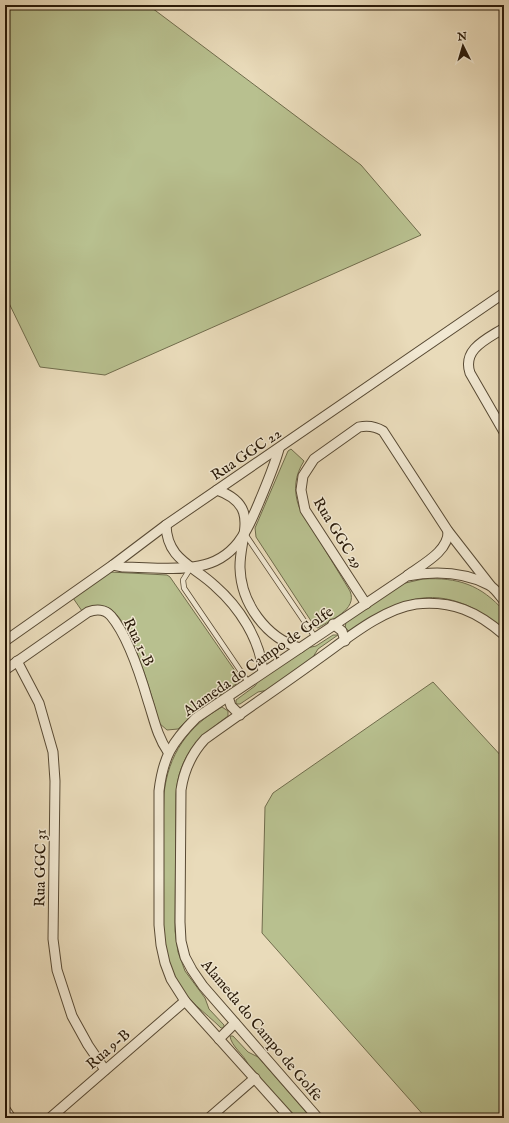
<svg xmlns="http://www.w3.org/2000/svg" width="509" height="1123" viewBox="0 0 509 1123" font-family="'IM FELL English',serif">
<rect width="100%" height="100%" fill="#e9dbba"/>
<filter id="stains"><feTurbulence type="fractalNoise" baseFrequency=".005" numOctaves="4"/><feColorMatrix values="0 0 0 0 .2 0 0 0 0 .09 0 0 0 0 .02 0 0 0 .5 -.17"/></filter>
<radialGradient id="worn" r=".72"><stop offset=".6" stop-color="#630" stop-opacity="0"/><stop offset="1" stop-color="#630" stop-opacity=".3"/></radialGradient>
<g fill="#b8c08f" stroke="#706c4c">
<polygon points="5,5 148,5 361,165 421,235 105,375 40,367 5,295"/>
<path d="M291 449 304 461C295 475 293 490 299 507L350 591C358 610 330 620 318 628L315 627 256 537 255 528 288 451Z"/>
<path d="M110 572 167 575 170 577 240 678 239 682 193 714 178 729 167 730 159 723C153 699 132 626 113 611 103 603 92 606 82 611L73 598Z"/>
<path d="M423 579C458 577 481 585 504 611V631C479 606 441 589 406 602 387 609 368 622 349 631L345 628 346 622 401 584Z"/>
<polygon points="333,635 338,635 318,649 313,657 268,690 258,692 240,704 236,704 236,700 255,686 259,680 307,648 316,646"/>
<polygon points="433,682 504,759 504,1118 426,1118 262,933 265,807 273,793"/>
<path d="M222 707 228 711V716C198 738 179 755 176 794L175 931 178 952 185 971 205 998 209 1009 224 1025V1028H221C205 1012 187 1001 176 980 159 949 163 912 163 879 163 850 163 822 164 794 168 755 188 726 222 707Z"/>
<path d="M230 1036H233L248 1052 258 1057 311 1118H295L248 1064C244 1055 231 1046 230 1036Z"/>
</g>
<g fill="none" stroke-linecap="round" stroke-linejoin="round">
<g stroke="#584a34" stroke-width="6">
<g id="service">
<polyline points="245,534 315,637"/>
<polyline points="190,569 183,580 184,588 248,682"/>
</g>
</g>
<g stroke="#584a34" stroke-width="11">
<g id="minor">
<path d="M504 328C487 339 462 349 470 373L504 432"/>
<path d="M217 490C262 506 239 536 240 568 241 603 266 638 300 648"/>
<path d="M166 525C167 560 193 565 215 586 239 607 260 639 263 672"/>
<path d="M113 565 123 567C147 567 175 571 199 566 236 559 247 531 260 500 267 483 274 467 279 449"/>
<path d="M408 575C423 564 449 551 448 531"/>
<path d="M366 604 305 510 301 490 303 476 314 459 359 427C368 425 375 426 383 431L448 531 490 585"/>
<polyline points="333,624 342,631 345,641"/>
<polyline points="5,641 113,565 166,525 504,293"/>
<polyline points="17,661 39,703 53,752 55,781 53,939 57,970 72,1016 88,1045 105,1070"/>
<path d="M5 670 88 612C96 609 105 609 111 616 127 635 141 677 148 701 154 719 157 736 168 752"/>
<polyline points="228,697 231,706 240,715"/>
<polyline points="219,1039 235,1023"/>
<polyline points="5,1109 11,1118"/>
<polyline points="50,1118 185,1001"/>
<polyline points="209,1118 255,1078"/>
<path d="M290 1118 185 1001 171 979 165 963 161 945 159 925V791C163 757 172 742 196 718L407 576C434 571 464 572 489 585 495 588 500 596 504 601"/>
<path d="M318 1118 203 986 192 970 185 957 181 941 180 922 181 790C184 770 191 754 205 739 241 713 278 688 314 662 343 642 381 609 416 604 452 600 478 612 504 635"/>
</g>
</g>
<use href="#service" stroke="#f1e8d2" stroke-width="4.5"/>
<use href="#minor" stroke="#f1e8d2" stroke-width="9"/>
</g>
<g text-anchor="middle" stroke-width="3" stroke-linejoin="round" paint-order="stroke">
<g font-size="15" fill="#281908" stroke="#f1e8d2">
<text transform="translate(246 454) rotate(-34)" y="5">Rua GGC 22</text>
<text transform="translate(338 533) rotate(59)" y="5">Rua GGC 29</text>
<text transform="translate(139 642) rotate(64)" y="5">Rua 1-B</text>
<text transform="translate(258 661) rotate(-35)" y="5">Alameda do Campo de Golfe</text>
<text transform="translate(40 868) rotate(-89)" y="5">Rua GGC 31</text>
<text transform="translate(262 1030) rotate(50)" y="5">Alameda do Campo de Golfe</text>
<text transform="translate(108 1049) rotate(-41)" y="5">Rua 9-B</text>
</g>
</g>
<rect width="509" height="1123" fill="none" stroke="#e9dbba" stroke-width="20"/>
<rect x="6" y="6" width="497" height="1111" fill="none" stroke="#281908" stroke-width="2"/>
<rect x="10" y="10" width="489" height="1103" fill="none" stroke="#281908"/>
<g transform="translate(463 46) rotate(355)" stroke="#f1e8d2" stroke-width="3" paint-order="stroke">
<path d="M0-3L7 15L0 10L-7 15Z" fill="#281908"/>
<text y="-6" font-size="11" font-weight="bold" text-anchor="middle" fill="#281908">N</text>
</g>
<rect width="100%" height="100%" filter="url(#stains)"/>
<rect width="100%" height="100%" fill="url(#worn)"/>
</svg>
